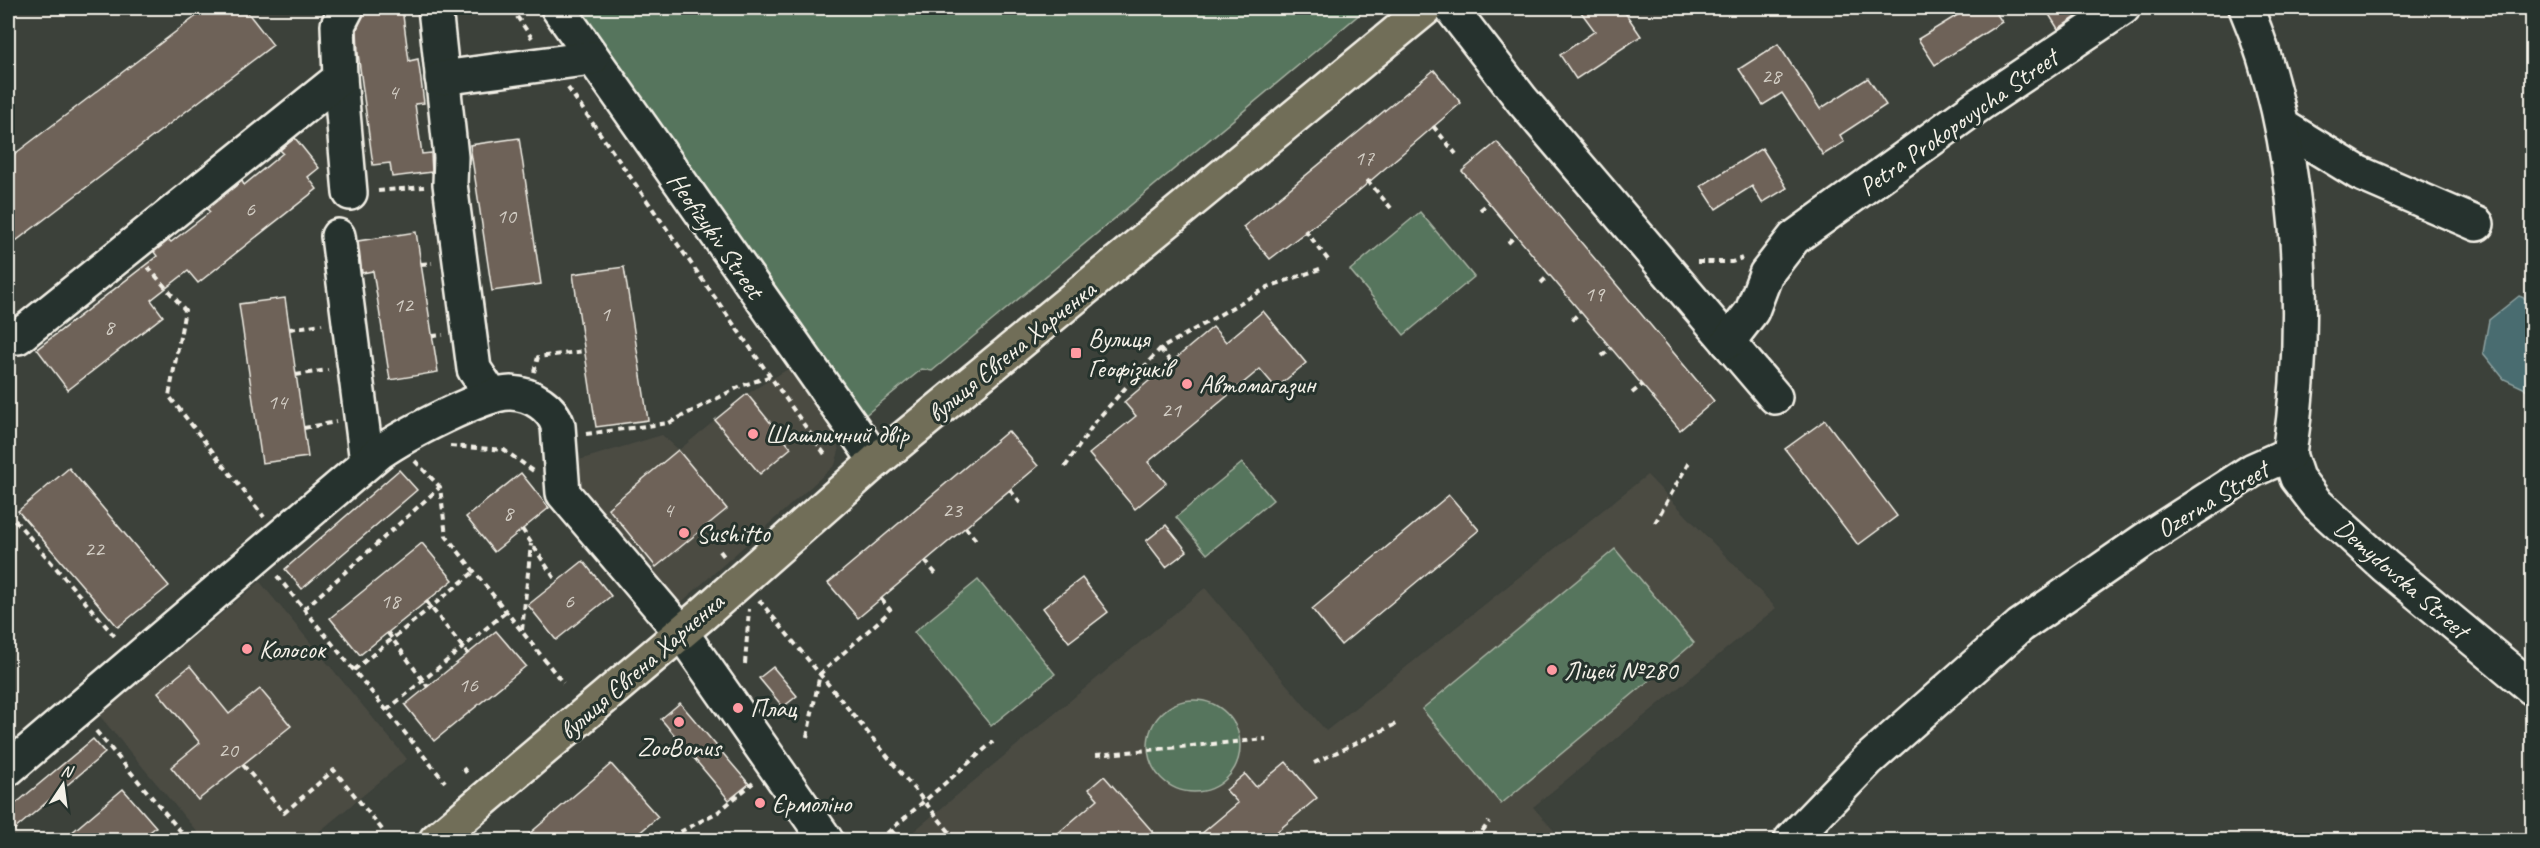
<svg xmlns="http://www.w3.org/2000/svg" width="2540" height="848" viewBox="0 0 2540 848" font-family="Caveat,sans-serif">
<rect width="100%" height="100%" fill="#3c413a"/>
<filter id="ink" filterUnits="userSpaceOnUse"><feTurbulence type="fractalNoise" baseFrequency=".0167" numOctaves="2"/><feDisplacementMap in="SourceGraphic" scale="12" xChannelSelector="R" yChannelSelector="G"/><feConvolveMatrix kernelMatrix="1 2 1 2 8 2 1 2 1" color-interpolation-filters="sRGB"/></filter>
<g filter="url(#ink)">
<g fill="#4b4b43">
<polygon points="788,369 835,432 839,451 835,465 676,607 574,487 576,461 662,435 679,450 747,394"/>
<polygon points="1647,475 1776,608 1533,807 1562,840 911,840 907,837 1205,588 1326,731"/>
<polygon points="260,582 407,759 309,840 204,840 99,715"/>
</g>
<g fill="#57745d" stroke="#a6b2a2" stroke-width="1.5">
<polygon points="579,8 1367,8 932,371 922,369 863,417"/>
<polygon points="1420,212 1474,277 1404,335 1350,270"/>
<polygon points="1242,463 1273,500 1207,554 1176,517"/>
<polygon points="1615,549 1694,643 1501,804 1422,709"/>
<polygon points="978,580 1055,674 991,726 914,632"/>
<circle cx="1194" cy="746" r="46"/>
</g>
<polygon fill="#496c70" stroke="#8da1a0" stroke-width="1.5" points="2519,296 2532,301 2532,392 2504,379 2483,353 2489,320"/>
<g fill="#6e6259" stroke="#f4f1e8" stroke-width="1.5">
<polygon points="207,8 244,8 273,45 8,247 8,159"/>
<polygon points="366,8 402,8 409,61 418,59 421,80 424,103 415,104 422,154 431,153 432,172 392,177 390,163 373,165 358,53 357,29"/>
<polygon points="1578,8 1622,8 1641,36 1576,79 1560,55 1595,31"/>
<polygon points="1969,8 1993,8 2002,22 1935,65 1918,39"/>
<polygon points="2045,8 2090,8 2058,29"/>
<polygon points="1778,44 1820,109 1868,78 1886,105 1840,135 1844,142 1823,155 1782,93 1763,105 1739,69"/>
<polygon points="1434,70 1461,103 1354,195 1270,259 1243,227"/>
<polygon points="295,138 319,168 308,177 317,189 198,283 188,271 151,300 163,316 68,390 37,349 157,256 154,252 169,240 171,242 210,212 207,209 242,181 244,185 283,153 280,150"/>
<polygon points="519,138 541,284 492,291 470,145"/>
<polygon points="1497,142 1714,401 1680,430 1462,171"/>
<polygon points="1762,148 1787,188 1762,203 1752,186 1716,209 1701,186"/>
<polygon points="416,232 438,372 390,380 373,271 362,273 358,241"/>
<polygon points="624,267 648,420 596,427 573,274"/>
<polygon points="285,298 308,457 262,463 239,304"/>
<polygon points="1263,311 1306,363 1276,388 1260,369 1148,462 1166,483 1135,509 1089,454 1136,416 1124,402 1213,327 1226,342"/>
<polygon points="747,394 791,448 760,474 715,420"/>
<polygon points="1825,420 1897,516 1858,545 1785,449"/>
<polygon points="1008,431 1038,466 858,618 828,583"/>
<polygon points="678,450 727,509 656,567 608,508"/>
<polygon points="69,468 169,586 118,627 18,511"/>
<polygon points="399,470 417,490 302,589 285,569"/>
<polygon points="521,473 549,508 494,552 466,517"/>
<polygon points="1449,495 1479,530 1341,645 1312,609"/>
<polygon points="1166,525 1187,551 1166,567 1146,541"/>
<polygon points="422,543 453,580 360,655 330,618"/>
<polygon points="583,561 611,596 556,640 528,605"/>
<polygon points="1082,578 1108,612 1069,642 1043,608"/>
<polygon points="496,631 526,666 434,741 405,705"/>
<polygon points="190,666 229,714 260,689 291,726 198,800 171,767 200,743 158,692"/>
<polygon points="773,667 797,696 783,707 759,678"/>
<polygon points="680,703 749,784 729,800 661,719"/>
<polygon points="93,739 105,753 8,835 8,810"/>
<polygon points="1286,762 1317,798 1267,840 1194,840 1238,803 1226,790 1245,774 1256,787"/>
<polygon points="611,764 658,817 631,840 522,840"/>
<polygon points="1104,776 1160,840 1050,840 1098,799 1089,789"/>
<polygon points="123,789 156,827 140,840 63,840"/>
</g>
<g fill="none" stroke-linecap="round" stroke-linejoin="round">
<g stroke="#f4f1e8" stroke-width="38">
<g id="minor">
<polyline points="435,8 451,157 450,184 474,369 492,396"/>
<polyline points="558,8 876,461"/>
<polyline points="1451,8 1522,100 1775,397"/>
<polyline points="340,78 350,193"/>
<polyline points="442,78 592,58"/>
<polyline points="2284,127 2359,173 2477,224"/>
<polyline points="338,236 367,462"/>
<polyline points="18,337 340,78 338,25 347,8"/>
<polyline points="1728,342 1752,311 1766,274 1794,238 1980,104 2123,8"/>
<polyline points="2289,454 2297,478 2317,504 2385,566 2532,688"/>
<path d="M8 769 380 452C403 436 485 392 511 393 532 394 552 407 558 426L563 493 681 632 826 840"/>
<path d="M1791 840 1868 760 2020 626 2146 539 2253 470 2289 454C2310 316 2301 138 2246 8"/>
</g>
</g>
<g stroke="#f4f1e8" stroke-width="38">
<polyline id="major" points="436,840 703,614 876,461 1426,8"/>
</g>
<g stroke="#f4f1e8" stroke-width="4" stroke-dasharray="6 4.5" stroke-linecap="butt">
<polyline points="511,8 532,38"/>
<polyline points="568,88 826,456"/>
<polyline points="1433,126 1456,154"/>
<polyline points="1367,180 1391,208"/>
<polyline points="378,191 424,187"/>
<polyline points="1480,210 1489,203"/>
<polyline points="1305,230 1329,261"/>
<polyline points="1508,243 1516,235"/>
<polyline points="1697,262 1732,262 1742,258"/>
<polyline points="421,264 432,263"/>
<polyline points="148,267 185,310 169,396 264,517"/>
<polyline points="1541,283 1549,275"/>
<polyline points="1572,320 1580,312"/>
<polyline points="290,329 322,324"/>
<polyline points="432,336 443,335"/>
<polyline points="1160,349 1171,362"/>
<polyline points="1602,356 1611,348"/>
<polyline points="534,372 538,357 585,351"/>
<polyline points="296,375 328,370"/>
<polyline points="1632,393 1642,385"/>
<polyline points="304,428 336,422"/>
<polyline points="586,434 669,423 741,386 771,376"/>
<polyline points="450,446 504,450 535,472"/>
<polyline points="415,461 440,487 446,536 563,683"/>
<polyline points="1065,467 1095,422 1160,349 1268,287 1320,269"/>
<polyline points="1010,490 1021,504"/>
<polyline points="8,512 117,639"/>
<polyline points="1655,523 1689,462"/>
<polyline points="965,527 976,540"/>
<polyline points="522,529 557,582"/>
<polyline points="720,551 726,559"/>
<polyline points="925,561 936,574"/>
<polyline points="277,576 445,782"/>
<polyline points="881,599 891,611"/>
<polyline points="759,600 956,840"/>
<polyline points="426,601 468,654"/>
<polyline points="304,609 439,488"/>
<polyline points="522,630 531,544"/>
<polyline points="388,633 428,687"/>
<polyline points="745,664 749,609"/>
<polyline points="354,670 475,571"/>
<polyline points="387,710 506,612"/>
<polyline points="96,731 188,840"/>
<polyline points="807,737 820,674 887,614"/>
<polyline points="1096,755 1266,739"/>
<polyline points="1314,763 1398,723"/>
<polyline points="243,765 284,813 334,770 385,833"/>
<polyline points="463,768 469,776"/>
<polyline points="891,830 899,840"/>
<polyline points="680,832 718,812 753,783"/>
<polyline points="879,840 993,742"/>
<polyline points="1476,840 1489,822"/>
</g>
<use href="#minor" stroke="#26332d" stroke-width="33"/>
<use href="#major" stroke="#716e59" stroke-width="33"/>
</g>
</g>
<g fill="#ff9aa2" stroke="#26332d" stroke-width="2">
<rect x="1070" y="347" width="12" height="12" rx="3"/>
<circle cx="1187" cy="384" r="6"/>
<circle cx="753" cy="434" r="6"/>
<circle cx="684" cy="533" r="6"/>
<circle cx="247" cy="649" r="6"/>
<circle cx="1552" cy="670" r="6"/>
<circle cx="738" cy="708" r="6"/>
<circle cx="679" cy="722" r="6"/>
<circle cx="760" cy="803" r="6"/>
</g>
<g text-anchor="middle" stroke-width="6" stroke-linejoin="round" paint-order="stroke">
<g font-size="22" fill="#d2cdc4">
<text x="1771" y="83">28</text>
<text x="393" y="99">4</text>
<text x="1364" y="165">17</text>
<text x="250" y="216">6</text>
<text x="506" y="223">10</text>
<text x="1594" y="301">19</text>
<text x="403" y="312">12</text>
<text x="605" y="321">1</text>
<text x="109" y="334">8</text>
<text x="277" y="409">14</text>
<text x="1171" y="417">21</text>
<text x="668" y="517">4</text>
<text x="952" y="517">23</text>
<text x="508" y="520">8</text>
<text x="94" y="556">22</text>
<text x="390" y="608">18</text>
<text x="569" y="608">6</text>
<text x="468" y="692">16</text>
<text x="228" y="757">20</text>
</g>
<g font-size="26" fill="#f4f1e8" stroke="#26332d">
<text transform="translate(1958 122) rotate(-35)" y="9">Petra Prokopovycha Street</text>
<text transform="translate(716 235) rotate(55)" y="9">Heofizykiv Street</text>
<text transform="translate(1011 351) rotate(-39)" y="9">вулиця Євгена Харченка</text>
<text transform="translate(2212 499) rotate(-31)" y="9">Ozerna Street</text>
<text transform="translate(2402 578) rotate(41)" y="9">Demydovska Street</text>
<text transform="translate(641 666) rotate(-41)" y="9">вулиця Євгена Харченка</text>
</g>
<g font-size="26" fill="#f4f1e8" stroke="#26332d" text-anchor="start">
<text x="1088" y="347">Вулиця<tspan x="1088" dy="30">Геофізиків</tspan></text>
<text x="1199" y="393">Автомагазин</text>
<text x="765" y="443">Шашличний двір</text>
<text x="696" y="542">Sushitto</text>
<text x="259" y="658">Колосок</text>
<text x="1564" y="679">Ліцей №280</text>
<text x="750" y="717">Плац</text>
<text x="679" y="756" text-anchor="middle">ZooBonus</text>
<text x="772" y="812">Єрмоліно</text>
</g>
</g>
<rect width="2540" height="848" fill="none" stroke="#26332d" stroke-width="30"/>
<rect x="15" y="15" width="2510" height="818" fill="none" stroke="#f4f1e8" stroke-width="2" filter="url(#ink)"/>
<g transform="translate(63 785) rotate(13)" stroke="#26332d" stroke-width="4.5" paint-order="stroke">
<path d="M0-4.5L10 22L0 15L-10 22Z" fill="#f4f1e8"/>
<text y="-9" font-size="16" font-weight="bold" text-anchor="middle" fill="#f4f1e8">N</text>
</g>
</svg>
